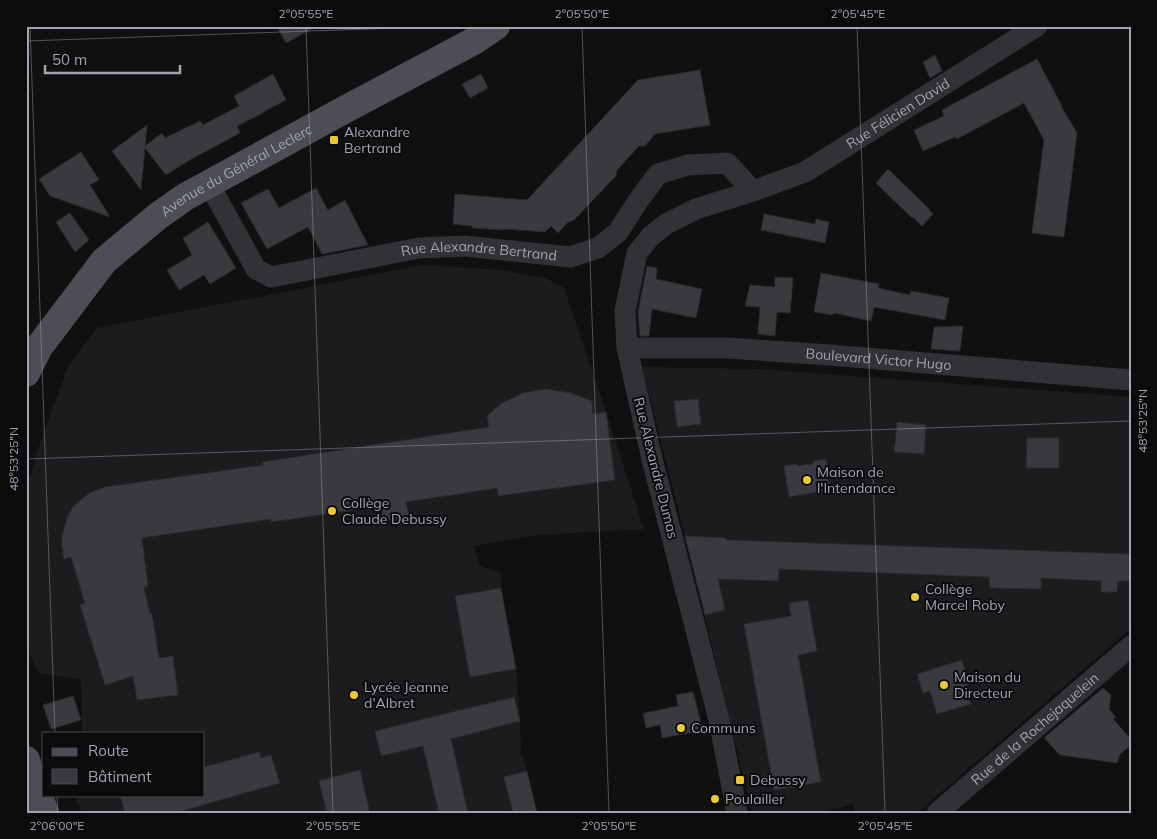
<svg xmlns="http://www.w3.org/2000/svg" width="1157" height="839" viewBox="0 0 1157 839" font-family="Mulish,sans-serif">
<rect width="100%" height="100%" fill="#101011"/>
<g fill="#1c1c1e">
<polygon points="423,265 501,270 545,278 564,288 606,412 644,529 536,535 474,546 480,566 501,573 501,588 516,669 520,721 521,753 527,771 537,813 82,813 75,795 204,795 204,733 82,733 81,680 38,673 26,645 26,493 37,452 68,366 97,328"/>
<polygon points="642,367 760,369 1131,397 1131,628 917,813 855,813 853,804 817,813 752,813 688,547"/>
</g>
<g fill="#3a3a3e" stroke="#2a2a2d">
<polygon points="277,26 317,26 286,43"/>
<polygon points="935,55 942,71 930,78 923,62"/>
<polygon points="1037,59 1062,106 1061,106 1077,133 1064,237 1032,233 1044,140 1024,103 957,139 955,137 923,151 914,130 944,116 942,110"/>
<polygon points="700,70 710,125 655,134 645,146 639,146 617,170 616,176 612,180 574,220 568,222 558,233 551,226 545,232 504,229 504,230 472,228 472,226 453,224 455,194 527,200 638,80"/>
<polygon points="273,74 286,100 263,112 263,113 237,126 240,133 188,161 166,175 145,148 141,190 112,151 147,125 145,146 162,133 165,138 200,121 203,125 239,106 234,96"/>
<polygon points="481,74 488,88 470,98 462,84"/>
<polygon points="81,152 99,180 90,185 110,217 50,196 39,179"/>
<polygon points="888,169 925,205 933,214 922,226 913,217 912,218 876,183"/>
<polygon points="316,188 328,210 345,200 368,245 322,254 308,227 267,249 241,203 268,189 279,208"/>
<polygon points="70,213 89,240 75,252 56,222"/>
<polygon points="764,214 815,224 816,219 829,222 825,243 761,230"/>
<polygon points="208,222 236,268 210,284 204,275 179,290 167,270 192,255 183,238"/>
<polygon points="647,266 657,268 656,279 702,289 696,318 652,309 649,336 640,336 638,312"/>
<polygon points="821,273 879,284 878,288 910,295 911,291 949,298 945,320 874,307 871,321 834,313 832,315 814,312"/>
<polygon points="775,277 793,278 790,313 777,312 775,336 758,334 760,307 745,306 750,285 775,287"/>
<polygon points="963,326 960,351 931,349 934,327"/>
<polygon points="546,389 571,393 592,401 593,414 606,412 615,480 498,496 497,488 406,502 409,517 384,521 381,506 271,522 271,519 142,538 148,586 144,587 150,614 152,613 159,658 173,656 178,695 137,700 133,676 105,685 80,605 85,603 71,557 64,559 62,547 62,536 67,518 72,508 84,497 91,492 105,487 263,465 262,462 489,427 487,416 502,403 523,393"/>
<polygon points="698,399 701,424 677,427 674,401"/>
<polygon points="897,422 926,425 924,454 894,452"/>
<polygon points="1027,438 1059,438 1059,468 1026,468"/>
<polygon points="826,459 830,490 789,497 784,466 796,464 798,466 812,464 814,461"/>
<polygon points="685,536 726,538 726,540 1131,554 1131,581 1118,581 1117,592 1101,592 1101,581 1041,578 1041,589 990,588 989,577 779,569 778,581 718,579 725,610 705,615"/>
<polygon points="501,588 516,669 470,677 455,596"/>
<polygon points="808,600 817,651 798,655 821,782 774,790 744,624 791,616 789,603"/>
<polygon points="962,660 968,681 966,682 968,688 966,689 971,704 937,714 930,691 923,693 917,674"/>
<polygon points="1103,688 1111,695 1109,709 1116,717 1113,719 1131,739 1131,745 1120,754 1117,763 1060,755 1044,738"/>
<polygon points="693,692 703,730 662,738 660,725 646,728 643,714 645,714 645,713 678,706 676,695"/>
<polygon points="73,696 81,720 51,729 43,705"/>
<polygon points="514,697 520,721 451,739 468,813 439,813 423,746 381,756 375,731"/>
<polygon points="259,752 261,758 271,755 280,783 175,813 125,813 120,795 204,795 204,767"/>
<polygon points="360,770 370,813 327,813 319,781"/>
<polygon points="527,771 537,813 513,813 504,777"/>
</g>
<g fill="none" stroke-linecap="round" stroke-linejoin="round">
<g stroke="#313136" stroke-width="21">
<path id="s1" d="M209 184 256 269 271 277 419 248 465 246 570 257 598 248 618 232 638 201 658 174 688 165 727 163 753 191"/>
<path id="s2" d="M627 348H728L829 355 1131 380"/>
<path id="s3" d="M737 813 719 720 652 459 627 348 625 311 637 253 650 237 666 224 696 209 753 191 805 172 1037 26"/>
<path id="s4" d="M937 813 1131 646"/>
</g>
<g stroke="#4d4e55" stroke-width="28">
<path id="s5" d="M26 373 39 347 104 261 158 216 185 197 344 110 474 41 496 26"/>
<polyline points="26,760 45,813"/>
</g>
</g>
<path fill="none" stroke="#a1a4b2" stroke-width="1" stroke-opacity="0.45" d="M30 26 55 733M306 26 333 813M582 26 609 813M857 26 885 813M26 41 453 26M26 459 1131 421M57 795 58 813"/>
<g fill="#edcb2c" stroke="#0b0b0c" stroke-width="2">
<rect x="329" y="135" width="10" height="10" rx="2.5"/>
<circle cx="807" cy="480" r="5"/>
<circle cx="332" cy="511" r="5"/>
<circle cx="915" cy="597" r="5"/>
<circle cx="944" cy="685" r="5"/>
<circle cx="354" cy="695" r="5"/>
<circle cx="681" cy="728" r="5"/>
<rect x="735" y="775" width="10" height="10" rx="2.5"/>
<circle cx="715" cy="799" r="5"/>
</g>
<g text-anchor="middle" stroke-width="4" stroke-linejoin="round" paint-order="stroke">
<g font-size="14" fill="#a1a4b2" stroke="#0b0b0c">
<text dy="5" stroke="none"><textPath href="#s3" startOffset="874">Rue Félicien David</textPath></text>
<text dy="5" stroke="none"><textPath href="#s5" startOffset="298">Avenue du Général Leclerc</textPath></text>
<text dy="5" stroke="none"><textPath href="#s1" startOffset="325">Rue Alexandre Bertrand</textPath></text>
<text dy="5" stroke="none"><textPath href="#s2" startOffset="252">Boulevard Victor Hugo</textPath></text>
<text transform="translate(656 468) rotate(76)" y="5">Rue Alexandre Dumas</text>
<text dy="5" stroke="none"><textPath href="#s4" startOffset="129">Rue de la Rochejaquelein</textPath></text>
</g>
<g font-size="14" fill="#a1a4b2" stroke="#0b0b0c" text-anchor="start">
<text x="344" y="137">Alexandre<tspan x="344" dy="16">Bertrand</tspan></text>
<text x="817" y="477">Maison de<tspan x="817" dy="16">l'Intendance</tspan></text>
<text x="342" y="508">Collège<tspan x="342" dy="16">Claude Debussy</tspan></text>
<text x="925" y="594">Collège<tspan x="925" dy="16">Marcel Roby</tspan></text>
<text x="954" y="682">Maison du<tspan x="954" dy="16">Directeur</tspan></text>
<text x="364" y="692">Lycée Jeanne<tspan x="364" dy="16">d'Albret</tspan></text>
<text x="691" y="733">Communs</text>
<text x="750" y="785">Debussy</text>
<text x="725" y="804">Poulailler</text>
</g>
</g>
<rect width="1157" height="839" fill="none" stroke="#0b0b0c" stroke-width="55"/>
<rect x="42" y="732" width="162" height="65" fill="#0b0b0c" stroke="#47484e"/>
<rect x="52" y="748" width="25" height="8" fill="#4d4e55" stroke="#47484e"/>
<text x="88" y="756" font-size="15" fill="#a1a4b2">Route</text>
<rect x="52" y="769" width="25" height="15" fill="#3a3a3e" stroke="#47484e"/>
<text x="88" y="782" font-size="15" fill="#a1a4b2">Bâtiment</text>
<path d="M45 65v8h135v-8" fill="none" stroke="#a1a4b2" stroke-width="2.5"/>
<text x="52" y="65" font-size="15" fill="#a1a4b2" stroke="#0b0b0c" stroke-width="4" paint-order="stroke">50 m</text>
<rect x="28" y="28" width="1102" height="784" fill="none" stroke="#a1a4b2" stroke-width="2"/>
<g font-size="12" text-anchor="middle" fill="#a1a4b2">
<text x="306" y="18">2°05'55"E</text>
<text x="582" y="18">2°05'50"E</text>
<text x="858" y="18">2°05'45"E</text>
<text transform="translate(1143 421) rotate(-90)" y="4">48°53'25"N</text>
<text transform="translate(14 459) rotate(-90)" y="4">48°53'25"N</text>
<text x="57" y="830">2°06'00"E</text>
<text x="333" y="830">2°05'55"E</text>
<text x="609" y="830">2°05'50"E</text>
<text x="885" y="830">2°05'45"E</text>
</g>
</svg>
